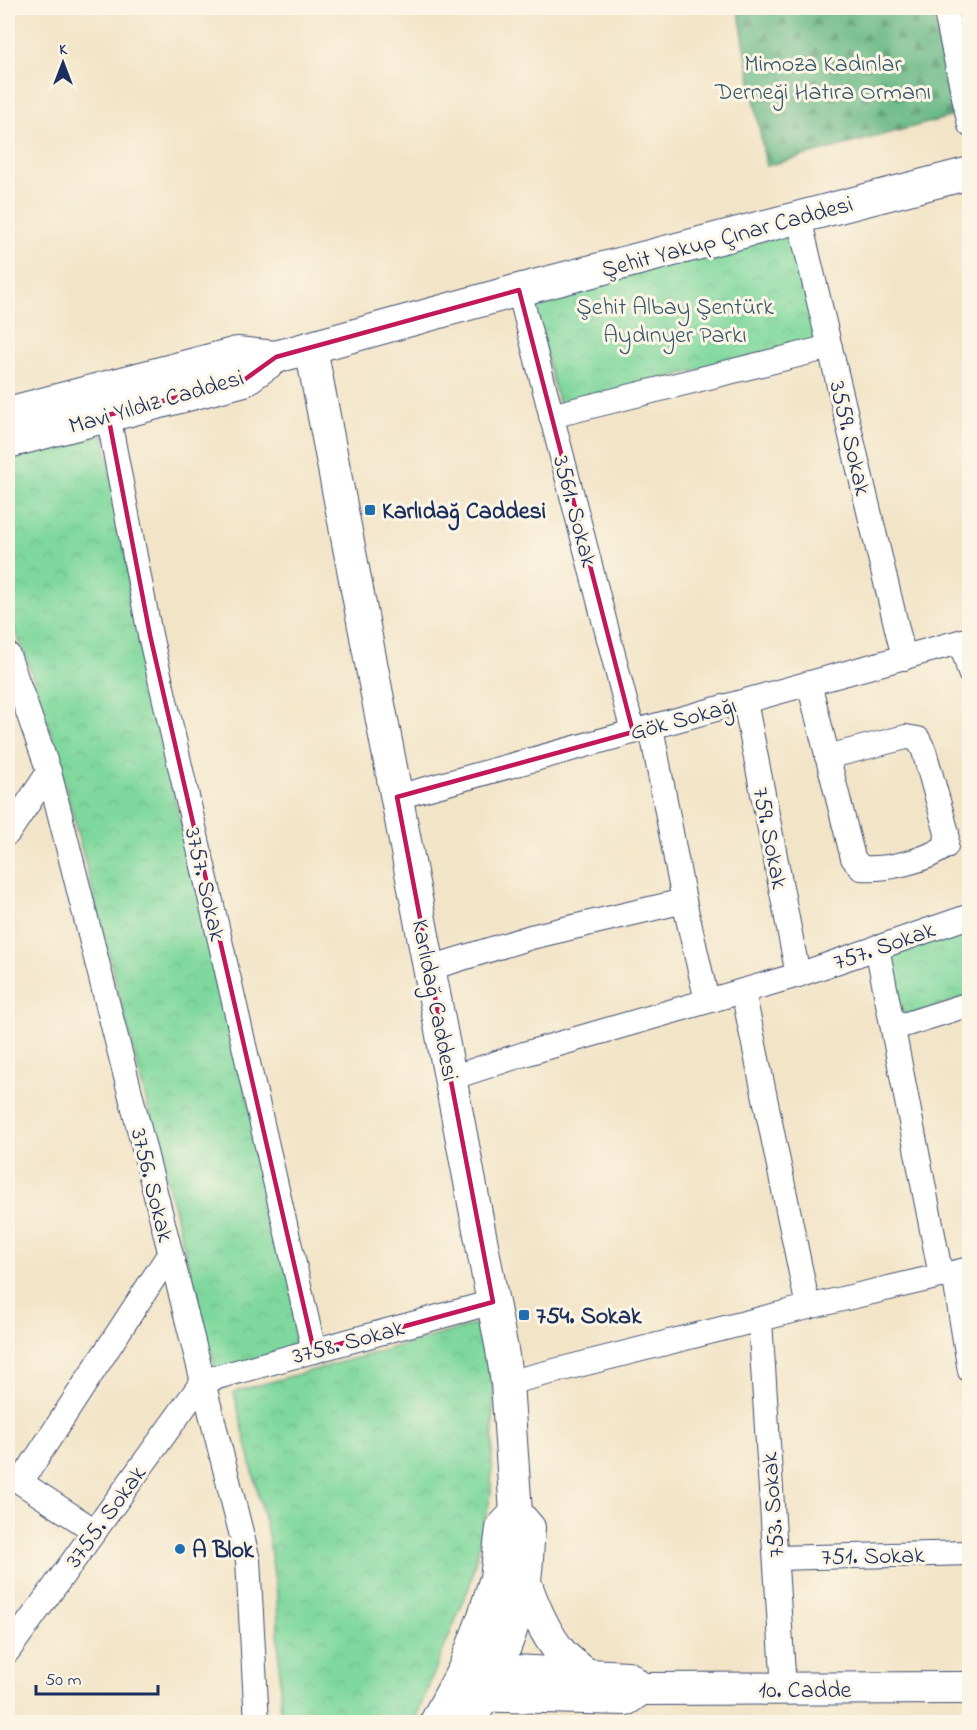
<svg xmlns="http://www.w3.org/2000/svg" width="977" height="1730" viewBox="0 0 977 1730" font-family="'Indie Flower',sans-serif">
<defs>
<pattern id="forest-firs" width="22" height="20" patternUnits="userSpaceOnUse" patternTransform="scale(1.5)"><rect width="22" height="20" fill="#67b884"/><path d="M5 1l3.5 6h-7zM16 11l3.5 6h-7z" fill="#54966f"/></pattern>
<pattern id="park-crowns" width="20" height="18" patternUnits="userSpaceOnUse" patternTransform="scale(1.5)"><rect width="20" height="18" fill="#7fd89d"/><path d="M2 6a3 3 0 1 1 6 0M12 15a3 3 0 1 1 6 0" fill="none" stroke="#6dba8a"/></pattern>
</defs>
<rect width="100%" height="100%" fill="#fcf5e5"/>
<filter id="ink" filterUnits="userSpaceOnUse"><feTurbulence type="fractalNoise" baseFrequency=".0167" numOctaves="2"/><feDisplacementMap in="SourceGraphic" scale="12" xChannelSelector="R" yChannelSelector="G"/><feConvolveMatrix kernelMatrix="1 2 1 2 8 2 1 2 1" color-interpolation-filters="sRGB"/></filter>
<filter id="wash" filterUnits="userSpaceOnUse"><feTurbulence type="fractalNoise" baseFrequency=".008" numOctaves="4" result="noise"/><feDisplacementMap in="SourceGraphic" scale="24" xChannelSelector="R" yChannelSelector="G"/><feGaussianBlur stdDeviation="1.35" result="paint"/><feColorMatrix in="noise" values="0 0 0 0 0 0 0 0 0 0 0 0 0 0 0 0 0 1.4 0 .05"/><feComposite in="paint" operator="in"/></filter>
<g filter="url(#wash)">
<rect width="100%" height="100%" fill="#f2e4c7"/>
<polygon fill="url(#forest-firs)" stroke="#417471" stroke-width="1.5" points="738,8 932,8 954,116 766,166"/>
<g fill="url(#park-crowns)" stroke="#4d847e" stroke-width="1.5">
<polygon points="790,234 817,340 559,405 532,299"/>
<polygon points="104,435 149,692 308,1347 216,1371 54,742 25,654 8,616 8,460"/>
<polygon points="969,922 969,996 904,1017 889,957 890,951"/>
<polygon points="478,1324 494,1390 491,1495 469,1587 414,1722 281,1722 277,1594 268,1535 234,1392"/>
</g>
</g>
<g filter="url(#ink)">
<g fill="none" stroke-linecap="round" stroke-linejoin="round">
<g stroke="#3b4a6e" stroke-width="26">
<g id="minor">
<polyline points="945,8 970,125"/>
<polyline points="799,218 904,658"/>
<polyline points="519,290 633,732"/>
<polyline points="108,415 150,635 314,1351"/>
<polyline points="551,416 830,347"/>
<polyline points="961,642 970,673"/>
<polyline points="8,655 49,772 248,1560 257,1722"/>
<path d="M809 683 853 858 861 868C886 870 926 861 946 846L947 833 924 751 918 739 906 737 827 757"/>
<polyline points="745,701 798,975"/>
<polyline points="651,727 684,901 707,1001"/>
<polyline points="397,797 970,639"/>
<polyline points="8,833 49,772"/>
<polyline points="877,947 941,1276"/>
<polyline points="430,968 531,937 684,901"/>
<polyline points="743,991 808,1307"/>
<polyline points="894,1028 970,1004"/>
<polyline points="451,1078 524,1054 798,975 970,916"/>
<polyline points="954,1273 970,1371"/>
<polyline points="760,1321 784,1689"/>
<polyline points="507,1383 808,1307 970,1269"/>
<polyline points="8,1474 95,1531"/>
<polyline points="21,1482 170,1253"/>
<polyline points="776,1558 970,1553"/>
<polyline points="8,1651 203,1381 493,1302"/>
</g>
</g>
<g stroke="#3b4a6e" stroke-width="34">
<g id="major">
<polyline points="311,348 502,1350 507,1383 516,1513"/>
<polyline points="276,357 519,290 970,173"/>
<polyline points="8,413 237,353 276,357 244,380 8,442"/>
<path d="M525 1582C534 1608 544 1632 561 1653 568 1661 578 1668 586 1674"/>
<polyline points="641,1689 970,1688"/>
<polyline points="464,1695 627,1699 641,1689 627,1677 477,1669"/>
<path d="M436 1722 464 1669 483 1619 496 1578 502 1528 516 1513 529 1528C527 1546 528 1566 524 1584 514 1632 493 1679 470 1722"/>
</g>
</g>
<use href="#minor" stroke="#fff" stroke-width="24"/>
<use href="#major" stroke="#fff" stroke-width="32"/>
</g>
</g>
<path fill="none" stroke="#c2185b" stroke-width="4.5" stroke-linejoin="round" d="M519 290 633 732 397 797 493 1302 314 1351 150 635 108 415 244 380 276 357Z"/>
<g fill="#1f6fb2" stroke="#fcf5e5" stroke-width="2">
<rect x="364" y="504" width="12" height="12" rx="3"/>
<rect x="518" y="1309" width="12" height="12" rx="3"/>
<circle cx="180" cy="1549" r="6"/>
</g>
<g text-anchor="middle" stroke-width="6" stroke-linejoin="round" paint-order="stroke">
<g font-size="24" fill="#34596e" stroke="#fcf5e5">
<text x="823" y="71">Mimoza Kadınlar<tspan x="823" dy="28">Derneği Hatıra Ormanı</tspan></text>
<text x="675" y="314">Şehit Albay Şentürk<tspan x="675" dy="28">Aydınyer Parkı</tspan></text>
</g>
<g font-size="24" fill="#1b2f5e" stroke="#fcf5e5">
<text transform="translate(727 236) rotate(-15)" y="8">Şehit Yakup Çınar Caddesi</text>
<text transform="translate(156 401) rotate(-16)" y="8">Mavi Yıldız Caddesi</text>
<text transform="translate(851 438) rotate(77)" y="8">3559. Sokak</text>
<text transform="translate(576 511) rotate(75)" y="8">3561. Sokak</text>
<text transform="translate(683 718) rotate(-15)" y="8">Gök Sokağı</text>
<text transform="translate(771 838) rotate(79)" y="8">759. Sokak</text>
<text transform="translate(206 884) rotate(77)" y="8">3757. Sokak</text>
<text transform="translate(884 945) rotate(-19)" y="8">757. Sokak</text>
<text transform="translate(436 1000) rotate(79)" y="8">Karlıdağ Caddesi</text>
<text transform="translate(153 1185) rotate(76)" y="8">3756. Sokak</text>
<text transform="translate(348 1341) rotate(-15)" y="8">3758. Sokak</text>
<text transform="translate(772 1505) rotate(-94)" y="8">753. Sokak</text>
<text transform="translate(105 1516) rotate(-54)" y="8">3755. Sokak</text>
<text transform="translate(873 1555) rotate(-1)" y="8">751. Sokak</text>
<text x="805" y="1697">10. Cadde</text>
</g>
<g font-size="24" font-weight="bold" fill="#1b2f5e" stroke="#fcf5e5" text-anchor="start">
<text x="382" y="518">Karlıdağ Caddesi</text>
<text x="536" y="1323">754. Sokak</text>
<text x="192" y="1557">A Blok</text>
</g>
</g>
<rect width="977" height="1730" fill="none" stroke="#fcf5e5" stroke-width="30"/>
<g transform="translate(63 63)" stroke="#fcf5e5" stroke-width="4.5" paint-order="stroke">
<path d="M0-4.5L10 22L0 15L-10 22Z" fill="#1b2f5e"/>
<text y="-9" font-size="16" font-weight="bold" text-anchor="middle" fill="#1b2f5e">K</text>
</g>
<path d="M36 1685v9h122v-9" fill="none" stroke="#1b2f5e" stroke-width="3"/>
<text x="45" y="1685" font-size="18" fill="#1b2f5e" stroke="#fcf5e5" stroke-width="4.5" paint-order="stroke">50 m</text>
</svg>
